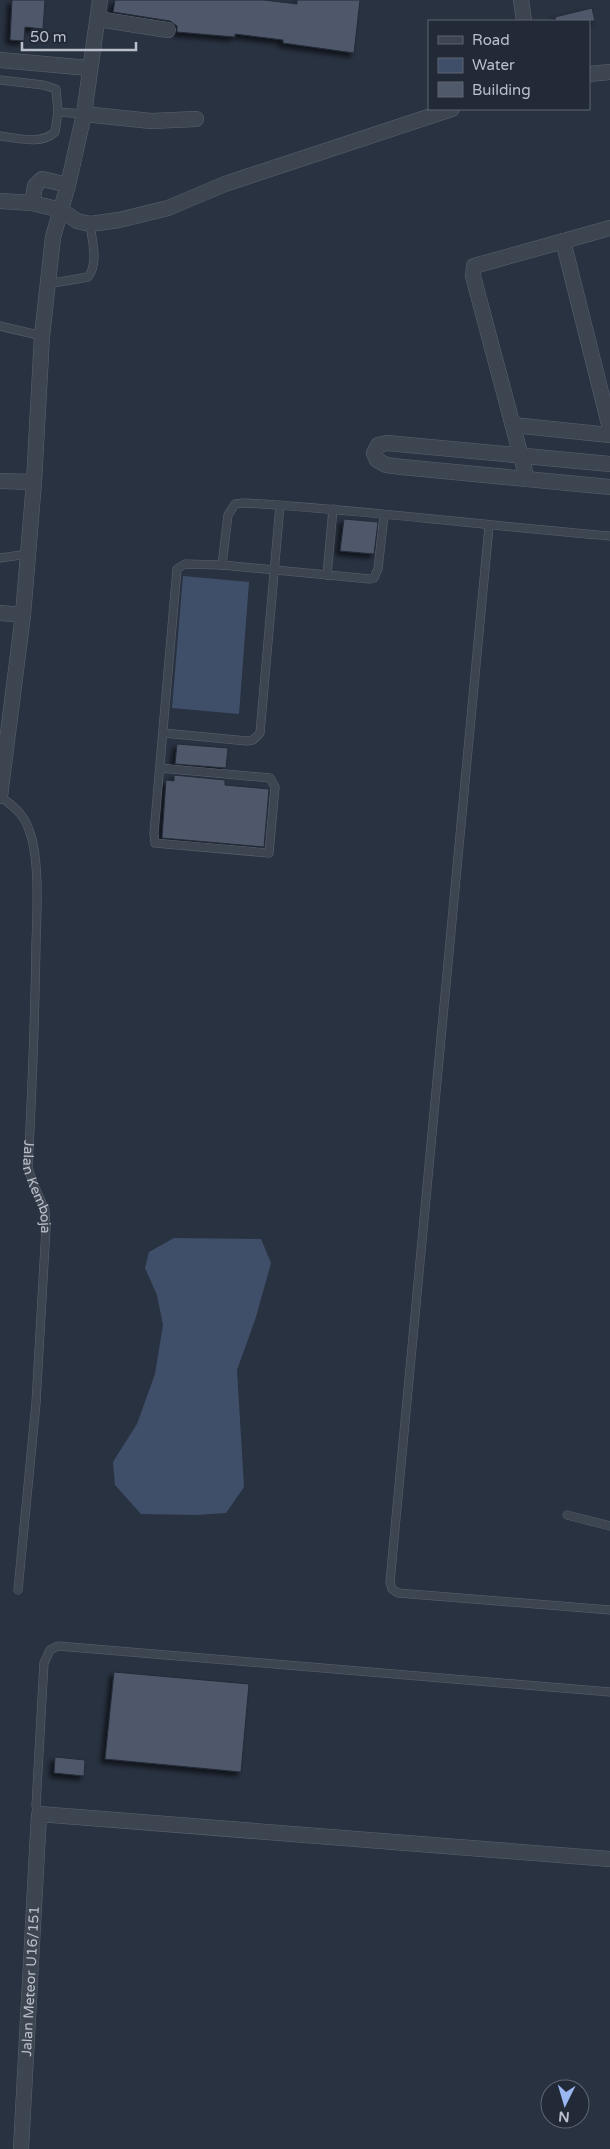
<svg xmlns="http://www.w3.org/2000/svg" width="610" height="2149" viewBox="0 0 610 2149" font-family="'Varela Round',sans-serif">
<defs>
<filter id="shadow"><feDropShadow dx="-4" dy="4" stdDeviation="2.5" flood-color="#0009"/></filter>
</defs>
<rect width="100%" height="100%" fill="#293241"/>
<g fill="#404f69">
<polygon points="183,576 249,582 239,714 172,708"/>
<polygon points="174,1238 261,1239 271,1263 256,1317 237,1370 244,1487 226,1513 196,1515 141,1514 115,1485 113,1462 137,1424 155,1374 163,1325 157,1295 145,1268 149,1252"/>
</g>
<g fill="#50596a" stroke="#242b39" filter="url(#shadow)">
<polygon points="12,0 45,0 43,29 25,27 24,41 10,40"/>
<polygon points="115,0 264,0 297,4 297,0 360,0 354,53 283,43 283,40 235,34 235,37 177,32 177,26 170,21 113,12"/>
<polygon points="592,8 595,21 556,21 555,17"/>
<polygon points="344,519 378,522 374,554 340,551"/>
<polygon points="177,744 228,748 226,768 175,764"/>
<polygon points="174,775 225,780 225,785 269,789 264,847 162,838 166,780 174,781"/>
<polygon points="114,1672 249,1684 241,1772 105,1759"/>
<polygon points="55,1757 85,1760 84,1776 54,1773"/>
</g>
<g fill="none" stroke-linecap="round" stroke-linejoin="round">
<g stroke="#5b626f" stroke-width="9">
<g id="lane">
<path d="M0 80 43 85 56 89 58 112 55 132C42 145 17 138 0 136"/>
<polyline points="58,112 84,114"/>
<path d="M48 284 88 277C99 263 92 241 90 224"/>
<polyline points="0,326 42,336"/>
<polyline points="489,526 390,1582 392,1589 398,1593 610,1610"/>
<polyline points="0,558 28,554"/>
<path d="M222 565 228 515 235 504 244 503C366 510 488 526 610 536"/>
<polyline points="327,575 333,509"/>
<polyline points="164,733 247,741 253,740 260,733 280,505"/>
<polyline points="160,768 270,778 275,787 269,853 155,843 154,833 177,569 185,564 222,565 370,579 374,578 378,569 384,515"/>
<path id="s1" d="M0 796C13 806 24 814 29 830 40 857 37 913 36 943 35 1018 32 1093 28 1168L33 1183 45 1210 46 1228 36 1403 18 1590"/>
<polyline points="567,1515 610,1526"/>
<polyline points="39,1814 36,1806 44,1663 50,1650 58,1646 610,1692"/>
</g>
</g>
<g stroke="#5b626f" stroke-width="16">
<g id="street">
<polyline points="521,0 524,21"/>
<polyline points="98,19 168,30"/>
<polyline points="0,60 89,68"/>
<polyline points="589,74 610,72"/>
<polyline points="84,114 151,121 196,119"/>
<polyline points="0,201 32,203 61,210 77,221 90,224 119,220 168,208 225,184 452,109"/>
<polyline points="32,203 35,186 42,179 68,185"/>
<polyline points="563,241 610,428"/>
<polyline points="513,425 610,435"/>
<polyline points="610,464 387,443 378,445 374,453 377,460 386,465 402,467 610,487"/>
<polyline points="527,479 473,276 474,266 610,228"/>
<polyline points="0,481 34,482"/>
<polyline points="0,613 23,615"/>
<polyline points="0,796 23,615 34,482 42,336 53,237 68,185 84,114 100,0"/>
<path id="s2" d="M21 2149 39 1814 610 1859"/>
</g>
</g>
<use href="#lane" stroke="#3d4551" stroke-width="8"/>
<use href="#street" stroke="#3d4551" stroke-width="15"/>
</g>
<g text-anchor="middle" stroke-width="4" stroke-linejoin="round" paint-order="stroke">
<g font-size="14" fill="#bac0cb" stroke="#222937">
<text dy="5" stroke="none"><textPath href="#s1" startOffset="405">Jalan Kemboja</textPath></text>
<text dy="5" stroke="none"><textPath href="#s2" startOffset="168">Jalan Meteor U16/151</textPath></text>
</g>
</g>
<rect x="428" y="20" width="162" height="90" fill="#222937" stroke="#5f6572"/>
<rect x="438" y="36" width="25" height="8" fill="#3d4551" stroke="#5f6572"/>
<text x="472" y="45" font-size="15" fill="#bac0cb">Road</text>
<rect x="438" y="58" width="25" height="15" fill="#404f69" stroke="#5f6572"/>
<text x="472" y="70" font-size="15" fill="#bac0cb">Water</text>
<rect x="438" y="82" width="25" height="15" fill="#50596a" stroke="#5f6572"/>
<text x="472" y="95" font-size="15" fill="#bac0cb">Building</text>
<g transform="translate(565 2104) rotate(185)"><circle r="24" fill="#222937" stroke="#5f6572"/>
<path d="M0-4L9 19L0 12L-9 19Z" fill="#9ab7f1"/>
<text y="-8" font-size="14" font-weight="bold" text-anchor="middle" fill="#bac0cb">N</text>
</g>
<path d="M22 42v8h114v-8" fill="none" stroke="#bac0cb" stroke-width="2.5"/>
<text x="30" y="42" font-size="15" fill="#bac0cb" stroke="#222937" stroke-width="4" paint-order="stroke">50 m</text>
</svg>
